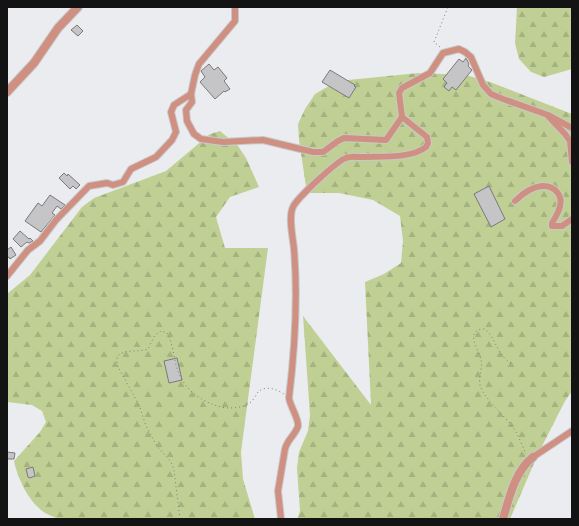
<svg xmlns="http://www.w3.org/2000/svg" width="579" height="526" viewBox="0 0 579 526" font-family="'PT Sans Narrow',sans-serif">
<defs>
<pattern id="forest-firs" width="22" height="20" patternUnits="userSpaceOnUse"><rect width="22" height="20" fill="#c0d094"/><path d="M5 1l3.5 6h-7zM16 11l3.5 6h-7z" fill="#a4b27f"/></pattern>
</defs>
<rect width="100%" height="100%" fill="#ebecef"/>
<g fill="url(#forest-firs)">
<polygon points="517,7 572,7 572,69 544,77 531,72 519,59 515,43"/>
<polygon points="419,73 466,75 490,82 572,114 572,391 565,401 538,454 510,519 297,519 300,511 297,468 299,452 308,431 310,415 303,316 371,405 365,282 384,274 401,263 403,241 400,216 373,200 339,193 307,193 299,140 298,124 305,109 315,94 327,87 348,80"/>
<path d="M220 131 238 146 246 158 259 187 230 197 216 217 225 248H268L241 452 243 479 255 519H58C52 516 43 513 39 508 27 498 17 476 14 461L40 432 46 422 42 411 32 405 7 402V294L30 275 82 207 94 198 166 171 210 134Z"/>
</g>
<g fill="#c5c4c7" stroke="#7a797c">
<polygon points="77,25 83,31 78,36 71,30"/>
<polygon points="466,58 469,64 468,66 472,70 456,90 452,87 449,91 444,87 447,83 443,79 459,59 463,62"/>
<polygon points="209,64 214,70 218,67 227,78 224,81 230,89 225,92 224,91 215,99 200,82 205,77 201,71"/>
<polygon points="330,70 355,85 354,86 356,87 349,98 322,82"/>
<polygon points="64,173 67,176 68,174 80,185 76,189 73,186 70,189 59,178"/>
<polygon points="489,186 505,219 491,227 474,194"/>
<polygon points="50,195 65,205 61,209 57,206 52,213 55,215 41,232 25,221 38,203 42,206"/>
<polygon points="20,231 29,239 30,238 33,241 29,243 27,242 21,247 13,239"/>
<polygon points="11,247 16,255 10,259 9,257 7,258 7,250"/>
<polygon points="177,358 182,380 169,383 164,361"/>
<polygon points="7,452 15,453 14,459 7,459"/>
<polygon points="33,467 35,476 30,478 28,477 26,469"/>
</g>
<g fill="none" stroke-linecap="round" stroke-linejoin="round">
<g stroke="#c8c9cc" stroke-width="8">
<g id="minor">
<polyline points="235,7 235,21 199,64 195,75 191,94 192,102 186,110 187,121 194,134 201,139 223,142 263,140 313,152 323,152 338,141 344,138 386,140 402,117"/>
<polyline points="548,116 565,134 570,141 572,162"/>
<path d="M515 201C522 194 532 187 542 186 554 185 563 195 560 206 559 212 555 218 552 223V226H562L572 219"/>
<polyline points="7,276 28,250 40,241 56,220 89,186 107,183 113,185 123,182 131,169 156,157 172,140 176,132 171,112 174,105 191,94"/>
<polyline points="533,457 572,431"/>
<path d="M281 519 278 491 285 449C287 440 296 434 298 426 299 419 290 406 289 398 295 348 298 298 294 249 293 238 288 217 293 207 297 198 337 161 346 158 350 156 357 157 361 157 380 156 411 159 426 147L428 143 427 137 402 117 399 93 402 88 430 73 443 53 459 49 465 52 471 57 483 85 491 94 503 99 548 115 572 128"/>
</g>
</g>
<g stroke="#c8c9cc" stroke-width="10">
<g id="tertiary">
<polyline points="7,92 34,63 58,28 78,7"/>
<path d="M503 519C509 498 515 471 533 457"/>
</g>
</g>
<g stroke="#7a7b7d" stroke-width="1" stroke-dasharray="1 3" stroke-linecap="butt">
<polyline points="440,47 434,42 448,7"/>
<path d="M511 363C496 354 497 340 485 329 463 329 479 350 481 360 483 369 477 379 481 388 488 403 502 413 512 426 518 434 522 445 526 454"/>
<path d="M180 519 174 470 171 462 157 446 146 426 139 405 117 365V357C124 348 137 353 148 349L155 335 161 331 167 333C173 343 173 354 176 365 182 388 199 401 221 407 231 409 243 408 251 402 254 399 256 395 258 392 266 385 276 389 284 394"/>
</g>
<use href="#minor" stroke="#cf9081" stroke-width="6"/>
<use href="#tertiary" stroke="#cf9081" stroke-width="8"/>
</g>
<rect width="579" height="526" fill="none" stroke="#131314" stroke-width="16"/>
</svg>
